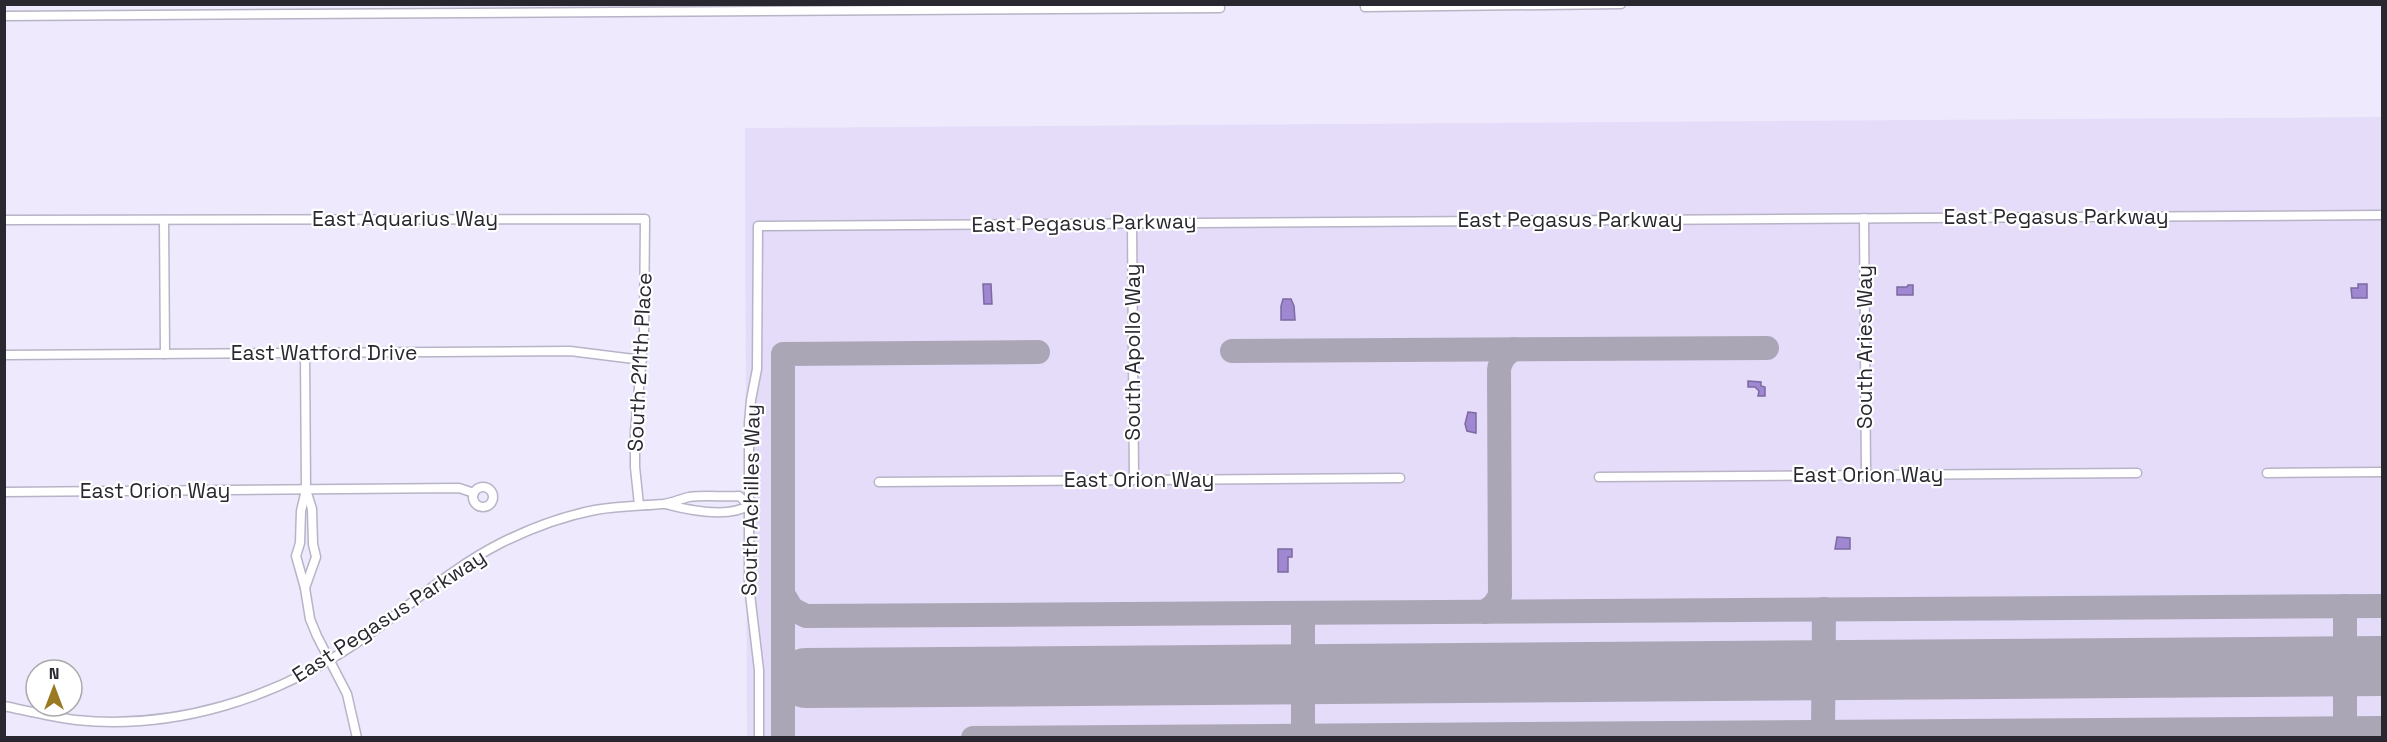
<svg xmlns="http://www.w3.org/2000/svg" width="2387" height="742" viewBox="0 0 2387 742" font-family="'Space Grotesk',sans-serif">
<rect width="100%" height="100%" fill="#eee9fd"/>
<polygon fill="#e4dcf8" points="2382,117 2382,737 747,737 745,128"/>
<g fill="#9f87d1" stroke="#7c6aa0" stroke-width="1.5">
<polygon points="983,284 991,284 992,304 984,304"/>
<polygon points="2358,284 2367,284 2367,298 2352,298 2351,288 2358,288"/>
<polygon points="1908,285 1913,285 1913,295 1897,295 1897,287 1907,287"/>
<polygon points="1283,299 1291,299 1294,306 1295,320 1281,320 1281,306"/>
<polygon points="1748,381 1761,382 1761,386 1765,387 1765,396 1758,396 1759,391 1755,387 1748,387"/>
<polygon points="1468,412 1476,413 1476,433 1467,431 1465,424"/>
<polygon points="1837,537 1850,538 1850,549 1835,549"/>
<polygon points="1278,549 1292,549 1292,557 1288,557 1288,572 1278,572"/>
</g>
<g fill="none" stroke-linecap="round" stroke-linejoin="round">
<g stroke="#aaa6b6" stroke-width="24">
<polyline points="1232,351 1767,348"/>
<polyline points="783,594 792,609 806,616 2382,606"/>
<polyline points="2345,606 2345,728"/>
<path d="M1485 612 1494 605 1500 596 1499 370C1500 361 1505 354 1514 349"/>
<polyline points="1303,613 1303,735"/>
<path d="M783 703C786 689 791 680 806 678"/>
<polyline points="1823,731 1824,609"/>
<polyline points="783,738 783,354 1038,352"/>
<polyline points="973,738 2382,728"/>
</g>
<polyline stroke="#aaa6b6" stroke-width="60" points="806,678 2382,666"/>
<g stroke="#b8b3c6" stroke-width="11">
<g id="street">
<polyline points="1365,7 1621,4"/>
<polyline points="4,16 1220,8"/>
<polyline points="1864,218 1866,475"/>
<polyline points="4,220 645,219 644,332 635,432 635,467 639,505"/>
<polyline points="164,220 165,354"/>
<polyline points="1132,223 1134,480"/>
<polyline points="305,354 306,490 301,511 300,543 296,556 305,588 310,619 317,636 347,694 357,738"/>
<polyline points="4,355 570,351 642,360"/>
<polyline points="2267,473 2382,472"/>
<polyline points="1599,477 2137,473"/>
<polyline points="879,482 1400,478"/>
<circle cx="483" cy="497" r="10"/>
<polyline points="4,492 459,488 474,493"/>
<polyline points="305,588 316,557 313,544 312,509 306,490"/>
<path d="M4 706C28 711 52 717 76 720 175 730 273 699 355 644 404 611 448 570 501 543 529 529 564 516 595 510 618 506 640 506 663 504 672 503 680 499 689 497 705 495 723 497 739 496L749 505C729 519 688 510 665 504"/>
<polyline points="759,738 759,670 749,586 749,423 751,400 757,369 758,226 2382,215"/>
</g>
</g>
<use href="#street" stroke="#fff" stroke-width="8"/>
</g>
<g text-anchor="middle" stroke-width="4.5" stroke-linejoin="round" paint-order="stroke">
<g font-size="21" fill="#29272f" stroke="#fff">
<text x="2056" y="224">East Pegasus Parkway</text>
<text x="405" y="226">East Aquarius Way</text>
<text x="1570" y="227">East Pegasus Parkway</text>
<text transform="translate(1084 223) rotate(-1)" y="7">East Pegasus Parkway</text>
<text transform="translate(1865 347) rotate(-90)" y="7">South Aries Way</text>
<text transform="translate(1133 352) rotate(-90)" y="7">South Apollo Way</text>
<text x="324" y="360">East Watford Drive</text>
<text transform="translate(640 362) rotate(-87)" y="7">South 211th Place</text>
<text x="1868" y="482">East Orion Way</text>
<text x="1139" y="487">East Orion Way</text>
<text x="155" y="498">East Orion Way</text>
<text transform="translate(751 500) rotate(-89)" y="7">South Achilles Way</text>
<text transform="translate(389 616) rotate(-33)" y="7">East Pegasus Parkway</text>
</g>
</g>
<rect width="2387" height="742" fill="none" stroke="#29272f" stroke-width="12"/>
<g transform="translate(54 688)"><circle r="28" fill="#ffffff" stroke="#a9a9ac" stroke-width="1.5"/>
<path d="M0-4.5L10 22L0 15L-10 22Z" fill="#997a23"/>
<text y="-9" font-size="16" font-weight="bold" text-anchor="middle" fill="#29272f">N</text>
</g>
</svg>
